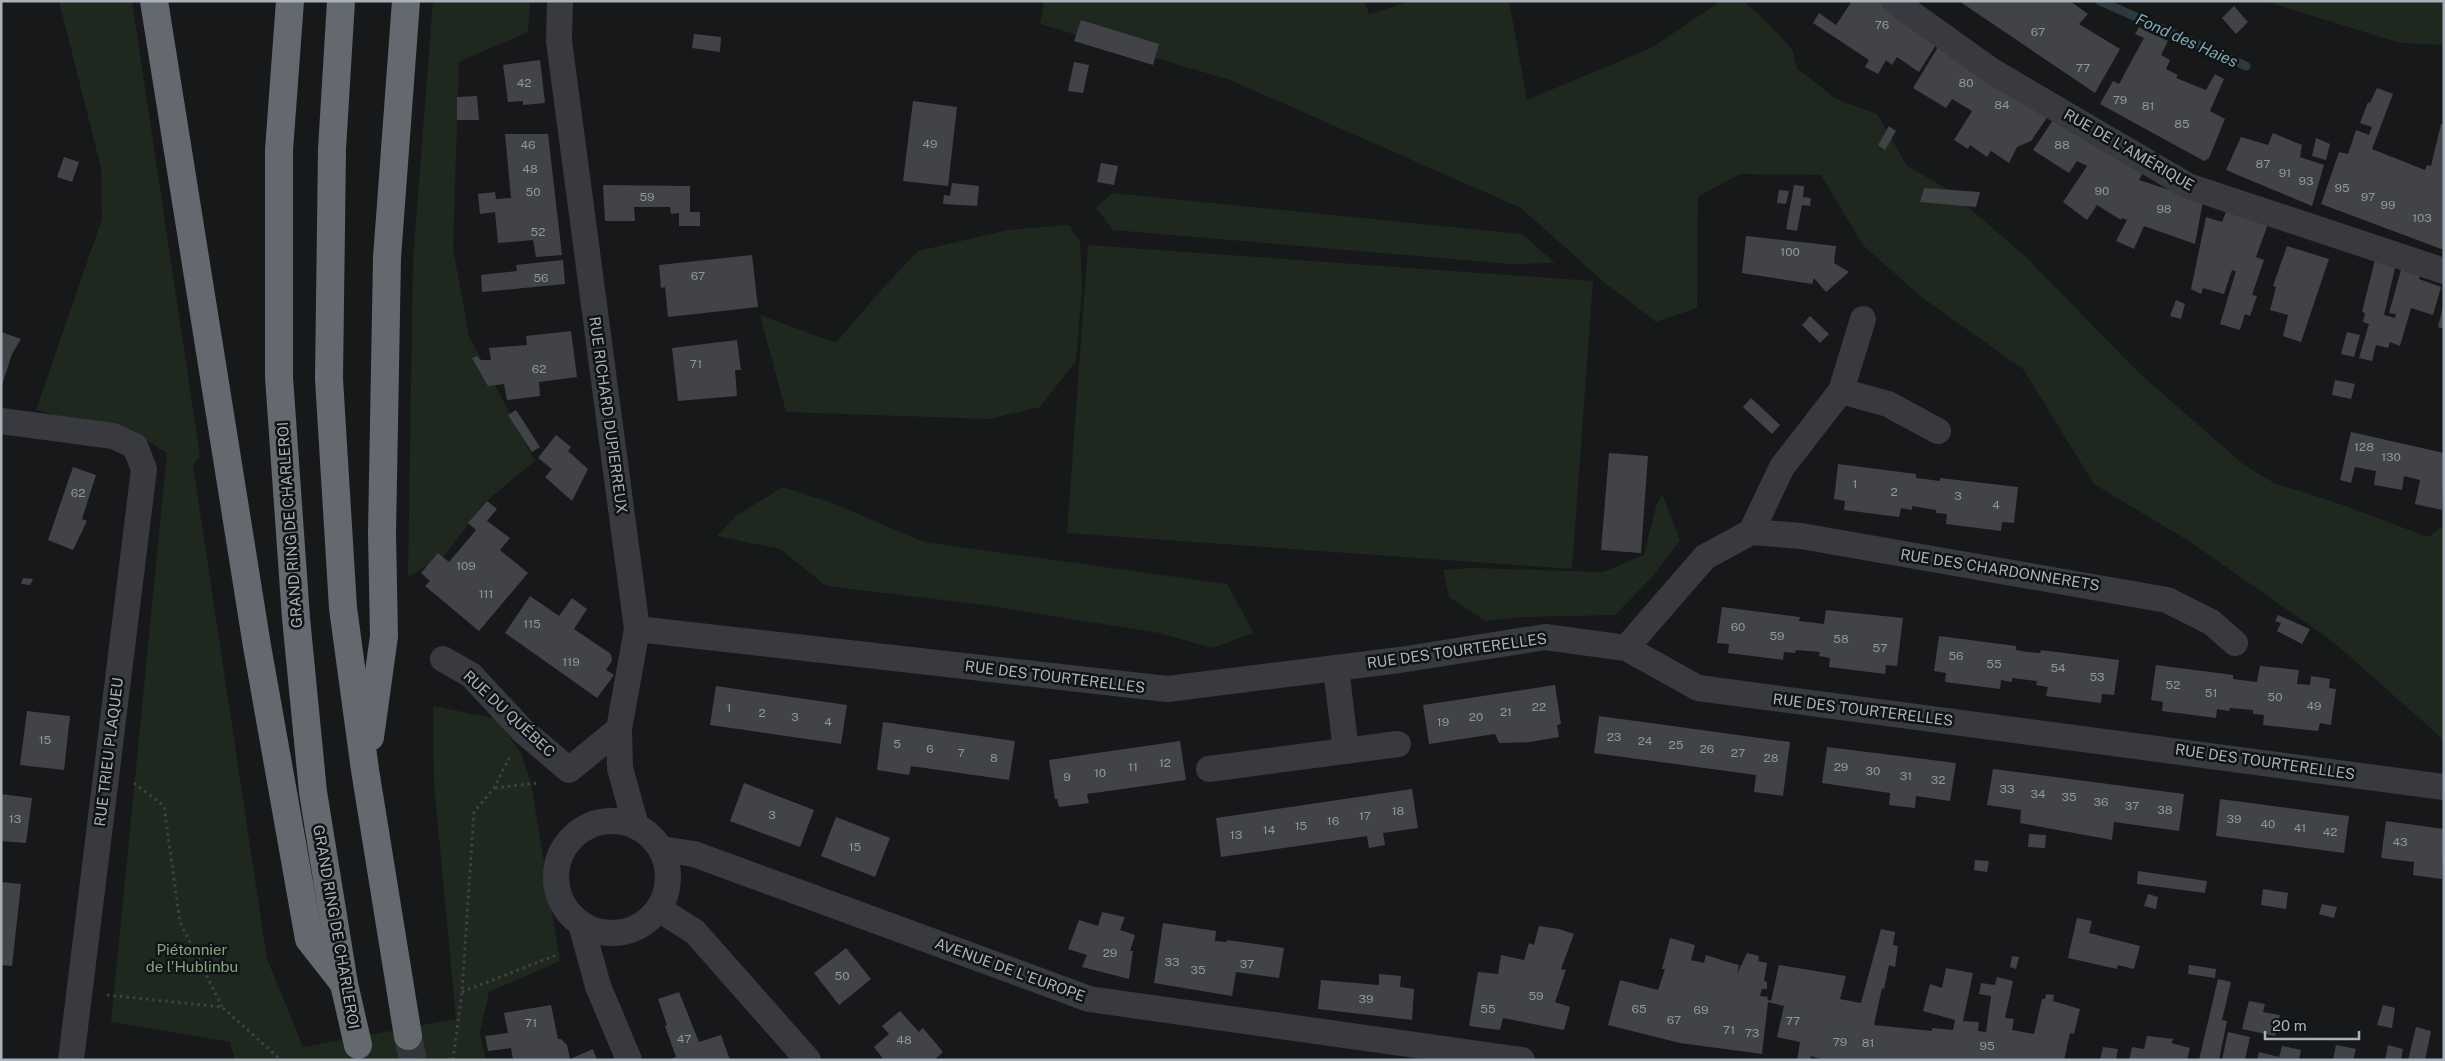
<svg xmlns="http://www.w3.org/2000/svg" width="2445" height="1061" viewBox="0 0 2445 1061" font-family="'Public Sans',sans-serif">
<rect width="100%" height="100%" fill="#171819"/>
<g fill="#1f281f">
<polygon points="59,1 132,1 200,456 193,465 267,959 303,1047 456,1019 434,784 433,706 497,719 521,753 531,783 560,961 489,992 480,1033 486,1060 235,1060 230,1042 111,1022 167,453 140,436 36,410 102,219 101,168"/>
<polygon points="433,1 530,1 528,32 459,62 453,248 469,336 535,461 484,503 445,555 408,577 413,260"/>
<polygon points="1044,1 1365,1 1369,15 1409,1 1509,1 1527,100 1651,48 1721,1 1743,1 1765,20 1792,49 1797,68 1836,99 1877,114 1907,166 1946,188 2026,257 2137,371 2244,465 2274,483 2340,504 2428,537 2444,525 2444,740 2332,641 2192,543 2094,484 2023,369 1920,296 1863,245 1821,175 1740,174 1698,197 1697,308 1656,322 1605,283 1521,208 1230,80 1040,24"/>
<polygon points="2264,1 2444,1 2444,45 2400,43"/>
<polygon points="1112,193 1522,234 1555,263 1511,264 1113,230 1096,208"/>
<polygon points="1069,225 1080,241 1082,288 1076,361 1040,407 989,419 786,412 760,315 836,343 881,290 918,251 1008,230"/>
<polygon points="1088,245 1593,281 1572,569 1067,533"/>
<polygon points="783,487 832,503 924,542 1227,584 1254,633 1212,648 1159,633 984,605 826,586 780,549 717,536 736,516"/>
<polygon points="1662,494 1680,540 1654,575 1615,615 1522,617 1485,621 1449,597 1443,570 1472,568 1603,572 1644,555 1656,507"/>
</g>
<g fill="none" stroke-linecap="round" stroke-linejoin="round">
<polyline stroke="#2c3a3e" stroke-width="9" points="2100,1 2246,66"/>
</g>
<g fill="#414347">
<polygon points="1852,1 1878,1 1939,40 1919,72 1897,57 1892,65 1886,60 1878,74 1865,67 1869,60 1813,23 1819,13 1836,25"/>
<polygon points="1959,1 2070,1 2088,14 2079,24 2120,49 2095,93"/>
<polygon points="2234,6 2248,22 2236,34 2222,18"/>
<polygon points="1081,20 1159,44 1153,65 1074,41"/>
<polygon points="2139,27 2168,41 2161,55 2170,60 2166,69 2178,75 2176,78 2206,90 2215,74 2224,79 2210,111 2225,119 2209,158 2204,161 2100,104 2113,81 2119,84 2144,38 2135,34"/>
<polygon points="694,34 721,37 720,52 692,48"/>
<polygon points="1941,42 2051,112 2031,141 2017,147 2009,163 1991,151 1987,157 1970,145 1968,149 1954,140 1972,111 1952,99 1946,108 1913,88"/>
<polygon points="540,60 545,103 523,105 523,101 508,102 503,65"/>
<polygon points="1074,62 1089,65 1083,93 1068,91"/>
<polygon points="2377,88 2393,94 2372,149 2425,170 2427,165 2431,166 2441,124 2444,124 2444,250 2321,204 2339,152 2348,154 2356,130 2369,135 2372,127 2360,123 2368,102 2370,103"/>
<polygon points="477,96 479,120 457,120 457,97"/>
<polygon points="913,101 957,107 948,186 903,181"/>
<polygon points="2055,117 2142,174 2139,180 2203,201 2195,244 2144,226 2134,249 2116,241 2127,220 2122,218 2121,220 2097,205 2087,220 2063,202 2087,166 2077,161 2069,173 2033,150"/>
<polygon points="1889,126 1896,131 1885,150 1878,145"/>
<polygon points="2273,133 2302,145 2300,157 2324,165 2312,206 2226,170 2241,137 2268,145"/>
<polygon points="505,134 548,134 562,255 536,257 533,240 498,243 495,212 480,214 478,194 495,192 496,199 511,198"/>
<polygon points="2316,138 2330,144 2326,160 2312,156"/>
<polygon points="64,157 79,162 72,182 57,177"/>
<polygon points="1101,163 1118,166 1114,185 1097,182"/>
<polygon points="952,183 979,186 977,206 943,204 944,195 950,196"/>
<polygon points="603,185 690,186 690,212 700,212 700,226 679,226 679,213 671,214 670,207 634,207 635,221 605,221"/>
<polygon points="1794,185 1804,186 1803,197 1811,198 1810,206 1802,205 1797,231 1786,229"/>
<polygon points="1924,188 1980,192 1976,207 1920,202"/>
<polygon points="1779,190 1789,191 1786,204 1777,203"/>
<polygon points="2227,209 2268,224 2256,257 2264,260 2252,295 2257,296 2250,316 2245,314 2240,330 2220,324 2236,271 2232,270 2224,294 2203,288 2201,294 2191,289 2206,217 2222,222"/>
<polygon points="1746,236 1836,246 1834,263 1849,272 1826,292 1814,278 1812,284 1742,273"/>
<polygon points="2287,246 2329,259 2301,342 2283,336 2288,315 2270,310 2276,287 2273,286"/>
<polygon points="752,255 758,307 668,317 665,287 661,288 659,265"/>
<polygon points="563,260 565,284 482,292 481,275 517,271 516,265"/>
<polygon points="2375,260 2395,268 2384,315 2395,318 2396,314 2389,313 2401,270 2420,276 2419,279 2441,287 2433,315 2411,308 2400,346 2390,342 2388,348 2376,345 2372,361 2359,358 2369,324 2363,322 2365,313 2362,312"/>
<polygon points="2176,300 2185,304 2181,319 2170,316"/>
<polygon points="2443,306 2444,306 2444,329 2438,327"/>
<polygon points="1810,316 1829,334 1820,343 1802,325"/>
<polygon points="571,331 577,377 539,382 540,396 507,400 504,384 488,386 472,358 477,356 480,360 491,360 489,348 527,345 526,336"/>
<polygon points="1,332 21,339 12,354 2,385"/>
<polygon points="2347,332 2360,335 2354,357 2341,354"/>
<polygon points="737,340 741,370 735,370 737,396 678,401 672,348"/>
<polygon points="2335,380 2355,384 2351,399 2332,395"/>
<polygon points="1751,398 1780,425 1772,434 1743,407"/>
<polygon points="516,410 540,447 532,452 508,415"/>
<polygon points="2351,432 2444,453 2442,510 2415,504 2420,480 2404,476 2402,490 2374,485 2376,471 2355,467 2351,483 2340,480"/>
<polygon points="556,435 571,447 568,451 588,469 572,501 545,477 552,469 538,458"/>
<polygon points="1609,453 1648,456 1641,553 1601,550"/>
<polygon points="1838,464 1916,474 1916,478 1940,481 1940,478 2018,487 2014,523 2002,522 2001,531 1946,524 1947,514 1936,513 1936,510 1912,506 1912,510 1901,508 1899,517 1844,510 1845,501 1834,499"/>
<polygon points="73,467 96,475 82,519 87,521 73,550 48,540"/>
<polygon points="487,501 497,509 487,521 510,538 500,550 528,573 479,631 425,586 430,581 421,573 438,553 449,562 476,530 468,523"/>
<polygon points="23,578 33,579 30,585 21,584"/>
<polygon points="530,596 559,616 572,598 587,609 574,629 611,654 612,661 606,670 614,675 597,698 505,633"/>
<polygon points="1722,607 1800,617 1799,621 1824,624 1826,610 1903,618 1897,666 1886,665 1885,674 1829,667 1830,658 1819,656 1820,652 1796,650 1795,653 1784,652 1783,660 1728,653 1729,644 1717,643"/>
<polygon points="2278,615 2310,629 2302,644 2277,631 2281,623 2275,621"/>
<polygon points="1939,636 2016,646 2016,650 2027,652 2040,653 2041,650 2119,660 2114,695 2102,694 2101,703 2046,696 2048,687 2036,685 2037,681 2012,678 2012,682 2001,680 2000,689 1945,682 1946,673 1934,671"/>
<polygon points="2156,665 2233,675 2233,679 2257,682 2260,666 2299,670 2297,684 2310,685 2311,676 2330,679 2329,688 2336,689 2331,725 2320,723 2318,731 2263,725 2264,715 2253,714 2253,710 2230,708 2229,711 2217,709 2216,718 2162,711 2163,702 2151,700"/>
<polygon points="1555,685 1561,724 1557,725 1559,737 1530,742 1499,743 1495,734 1429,744 1423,705"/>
<polygon points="716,686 847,705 841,744 710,725"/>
<polygon points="27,711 70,716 64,770 20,765"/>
<polygon points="1599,716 1790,742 1783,796 1754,792 1756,775 1594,753"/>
<polygon points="883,722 1015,741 1009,780 911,766 909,775 877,770"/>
<polygon points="1180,741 1186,780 1087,794 1089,803 1059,807 1057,799 1055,799 1049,760"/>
<polygon points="1827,747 1956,763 1950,801 1916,796 1915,808 1889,805 1890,793 1822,783"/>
<polygon points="1993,769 2184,794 2179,831 2114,822 2112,840 2020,823 2021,810 1987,805"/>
<polygon points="744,783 814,810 800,847 730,821"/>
<polygon points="1412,789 1418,828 1383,833 1385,845 1369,848 1367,836 1221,857 1216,818"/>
<polygon points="1,794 32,798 26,843 1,841"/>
<polygon points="2220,799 2349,816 2344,853 2216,836"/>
<polygon points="836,817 890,838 875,877 821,856"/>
<polygon points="2386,821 2444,829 2442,879 2413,875 2414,862 2381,858"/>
<polygon points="2029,834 2046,835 2045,848 2028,847"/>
<polygon points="1975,860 1989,861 1987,872 1974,870"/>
<polygon points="2138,871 2207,881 2205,893 2137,884"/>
<polygon points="1,882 21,884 12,966 1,965"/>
<polygon points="2263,889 2288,893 2286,909 2261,905"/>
<polygon points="2148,894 2158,897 2156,909 2144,906"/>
<polygon points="2322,904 2337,907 2334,918 2319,914"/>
<polygon points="1102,912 1125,917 1120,930 1135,935 1130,951 1133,951 1129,979 1082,967 1087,955 1068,949 1079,920 1098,926"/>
<polygon points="2077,918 2092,921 2089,933 2140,946 2134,969 2118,965 2117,969 2068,958"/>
<polygon points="1163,923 1216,931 1215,941 1227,942 1227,940 1284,948 1279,978 1236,972 1232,996 1154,983"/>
<polygon points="1539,926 1559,929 1574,934 1561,969 1566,970 1555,1002 1570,1007 1564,1030 1503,1018 1500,1030 1469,1026 1478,972 1498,974 1501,955 1524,960 1529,943 1534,945"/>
<polygon points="1881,929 1895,932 1893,945 1898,946 1895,967 1889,965 1884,989 1882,988 1874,1025 1932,1031 1932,1028 1953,1030 1955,1020 1923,1011 1930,984 1942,988 1946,968 1973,973 1963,1021 1979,1022 1978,1031 1986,1032 1991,996 1979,994 1981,983 1995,985 1997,977 2013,981 2005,1018 2014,1019 2012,1030 2034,1034 2042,999 2045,999 2046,994 2054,995 2053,1001 2080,1009 2074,1034 2070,1033 2064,1060 1824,1060 1811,1056 1810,1060 1797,1060 1800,1042 1777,1037 1784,1006 1768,1002 1762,1054 1680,1043 1608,1025 1620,980 1658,990 1665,969 1662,969 1670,938 1695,945 1691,960 1704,963 1706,955 1725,961 1739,965 1737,974 1747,953 1759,956 1758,961 1767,963 1764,981 1767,982 1767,989 1762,989 1760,996 1768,997 1767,999 1771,1001 1779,965 1846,976 1840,999 1861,1003"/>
<polygon points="846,948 871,979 839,1005 814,973"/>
<polygon points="2012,956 2019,957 2016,969 2010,967"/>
<polygon points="2189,965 2216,969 2215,978 2188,974"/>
<polygon points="1379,974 1401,976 1400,987 1414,989 1412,1020 1318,1009 1321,980 1379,985"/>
<polygon points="2218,979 2231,982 2222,1020 2227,1021 2219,1060 2199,1060"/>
<polygon points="679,992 699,1042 721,1035 730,1060 669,1060 676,1057 665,1026 667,1025 658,999"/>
<polygon points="2249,1001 2265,1004 2263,1012 2280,1015 2275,1036 2242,1029"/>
<polygon points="551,1005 558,1039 561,1039 567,1045 570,1059 593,1049 597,1060 513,1060 511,1048 488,1051 485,1036 508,1033 504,1013"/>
<polygon points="2383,1005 2395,1008 2392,1028 2377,1025"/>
<polygon points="900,1011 919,1032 923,1028 943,1052 934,1060 884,1060 874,1047 889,1034 882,1026"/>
<polygon points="2416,1027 2431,1031 2425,1060 2408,1060"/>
<polygon points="2228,1032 2250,1037 2245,1060 2222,1060"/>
<polygon points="2147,1036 2174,1039 2171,1043 2190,1048 2187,1060 2129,1060 2132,1047 2144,1049"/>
<polygon points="2336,1045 2356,1049 2353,1060 2333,1060"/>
<polygon points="2388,1045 2403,1049 2401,1060 2385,1060"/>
<polygon points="2282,1046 2301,1050 2299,1060 2257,1060 2259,1052 2279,1057"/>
<polygon points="2103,1047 2118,1049 2116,1060 2100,1060"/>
</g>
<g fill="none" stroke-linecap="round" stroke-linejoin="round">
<polyline stroke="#343739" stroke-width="28" stroke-dasharray="28 14" stroke-linecap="butt" points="408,1036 413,1060"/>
<g stroke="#3e4246" stroke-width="3" stroke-dasharray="2.5 4" stroke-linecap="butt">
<polyline points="134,783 164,806 180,922 222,1007"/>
<polyline points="495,788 538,783"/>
<polyline points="462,992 559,954"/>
<polyline points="107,995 222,1007 281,1060"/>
<polyline points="448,1060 453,1059"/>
<polyline points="453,1060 462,992 474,812 494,788 509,758"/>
</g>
<g stroke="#383a3f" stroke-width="26">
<polyline points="560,1 559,41 637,629 619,729 620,768 636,826"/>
<polyline points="1894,1 1992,71 2188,186 2444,271"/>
<polyline points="1841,391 1863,319"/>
<polyline points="1,421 113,436 135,446 144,469 71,1060"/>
<polyline points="1751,532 1782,467 1841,391 1888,404 1938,431"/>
<polyline points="637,629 1167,689 1400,660 1545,637 1626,648 1698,688 2444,787"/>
<polyline points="1626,648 1705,557 1751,532 1801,536 2167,600 2211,622 2235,643"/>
<polyline points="443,659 471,675 523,731 569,770 619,729"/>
<polyline points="1336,668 1346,751"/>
<polyline points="1209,769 1398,744"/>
<circle cx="612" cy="877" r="56"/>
<polyline points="661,849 694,854 1089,999 1522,1060"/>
<polyline points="659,909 695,932 808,1060"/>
<polyline points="581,924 598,986 629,1060"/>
</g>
<g stroke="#646970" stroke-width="28">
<polyline points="154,1 257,646 309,939 342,981"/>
<polyline points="290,1 279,150 279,377 296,618 313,792 344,984 358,1045"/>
<polyline points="341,1 332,149 329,379 343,608 365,770 408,1036"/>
<polyline points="370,737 384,636 382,533 387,258 406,1"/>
</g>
</g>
<g text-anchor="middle" stroke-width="5" stroke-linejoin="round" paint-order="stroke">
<g font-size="12" fill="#8f969d">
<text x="1882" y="29">76</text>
<text x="2038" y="36">67</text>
<text x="2083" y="72">77</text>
<text x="524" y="87">42</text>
<text x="1966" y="87">80</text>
<text x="2120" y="104">79</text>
<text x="2002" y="109">84</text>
<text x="2148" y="110">81</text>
<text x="2182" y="128">85</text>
<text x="930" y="148">49</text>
<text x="528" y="149">46</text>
<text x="2062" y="149">88</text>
<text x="2263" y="168">87</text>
<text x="530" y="173">48</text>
<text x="2285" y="177">91</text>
<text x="2306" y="185">93</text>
<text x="2342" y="192">95</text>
<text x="2102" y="195">90</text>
<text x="533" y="196">50</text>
<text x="647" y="201">59</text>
<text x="2368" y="201">97</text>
<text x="2388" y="209">99</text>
<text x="2164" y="213">98</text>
<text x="2422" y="222">103</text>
<text x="538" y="236">52</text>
<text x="1790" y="256">100</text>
<text x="698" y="280">67</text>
<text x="541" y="282">56</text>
<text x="696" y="368">71</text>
<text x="539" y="373">62</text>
<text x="2364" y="451">128</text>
<text x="2391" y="461">130</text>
<text x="1855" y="488">1</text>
<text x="1894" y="496">2</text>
<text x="78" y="497">62</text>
<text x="1958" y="500">3</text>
<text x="1996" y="509">4</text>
<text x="466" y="570">109</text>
<text x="486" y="598">111</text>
<text x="532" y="628">115</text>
<text x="1738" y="631">60</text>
<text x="1777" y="640">59</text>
<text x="1841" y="643">58</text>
<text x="1880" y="652">57</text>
<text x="1956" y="660">56</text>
<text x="571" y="666">119</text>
<text x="1994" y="668">55</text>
<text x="2058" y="672">54</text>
<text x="2097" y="681">53</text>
<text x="2173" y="689">52</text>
<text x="2211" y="697">51</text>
<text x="2275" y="701">50</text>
<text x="2314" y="710">49</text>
<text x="1539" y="711">22</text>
<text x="729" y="712">1</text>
<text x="1506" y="716">21</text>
<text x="762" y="717">2</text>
<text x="795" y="721">3</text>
<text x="1476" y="721">20</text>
<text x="828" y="726">4</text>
<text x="1443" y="726">19</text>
<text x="1614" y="741">23</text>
<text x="45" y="744">15</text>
<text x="1645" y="745">24</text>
<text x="897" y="748">5</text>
<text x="1676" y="749">25</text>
<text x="930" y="753">6</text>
<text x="1707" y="753">26</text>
<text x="961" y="757">7</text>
<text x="1738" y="757">27</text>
<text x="994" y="762">8</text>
<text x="1771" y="762">28</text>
<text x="1165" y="767">12</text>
<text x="1133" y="771">11</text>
<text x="1841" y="771">29</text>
<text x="1873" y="775">30</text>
<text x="1100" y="777">10</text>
<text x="1906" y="780">31</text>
<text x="1067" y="781">9</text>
<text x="1938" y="784">32</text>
<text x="2007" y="793">33</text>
<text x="2038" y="798">34</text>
<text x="2069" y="801">35</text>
<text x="2101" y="806">36</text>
<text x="2132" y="810">37</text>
<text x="2165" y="814">38</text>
<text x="1398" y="815">18</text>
<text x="772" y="819">3</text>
<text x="1365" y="820">17</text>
<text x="15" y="823">13</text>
<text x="2234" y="823">39</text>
<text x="1333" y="825">16</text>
<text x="2268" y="828">40</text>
<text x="1301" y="830">15</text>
<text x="2300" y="832">41</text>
<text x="1269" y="834">14</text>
<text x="2330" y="836">42</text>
<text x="1236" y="839">13</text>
<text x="2400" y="846">43</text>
<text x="855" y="851">15</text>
<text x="1110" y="957">29</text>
<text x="1172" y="966">33</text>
<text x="1247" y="968">37</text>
<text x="1198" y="974">35</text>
<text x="842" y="980">50</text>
<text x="1536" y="1000">59</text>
<text x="1366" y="1003">39</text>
<text x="1488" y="1013">55</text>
<text x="1639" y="1013">65</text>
<text x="1701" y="1014">69</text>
<text x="1674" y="1024">67</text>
<text x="1793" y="1025">77</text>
<text x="531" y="1027">71</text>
<text x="1729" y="1034">71</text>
<text x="1752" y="1037">73</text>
<text x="684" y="1043">47</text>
<text x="904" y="1044">48</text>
<text x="1840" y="1046">79</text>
<text x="1868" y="1047">81</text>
<text x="1987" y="1050">95</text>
</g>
<g font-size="15" fill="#a9b1ba" stroke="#121315">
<text transform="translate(2129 150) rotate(30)" y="5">RUE DE L'AMÉRIQUE</text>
<text transform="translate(608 415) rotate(82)" y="5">RUE RICHARD DUPIERREUX</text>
<text transform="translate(290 525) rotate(-94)" y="5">GRAND RING DE CHARLEROI</text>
<text transform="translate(2000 570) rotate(9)" y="5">RUE DES CHARDONNERETS</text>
<text transform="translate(1457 651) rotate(-8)" y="5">RUE DES TOURTERELLES</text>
<text transform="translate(1055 677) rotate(7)" y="5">RUE DES TOURTERELLES</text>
<text transform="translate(1863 710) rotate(7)" y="5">RUE DES TOURTERELLES</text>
<text transform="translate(509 714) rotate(43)" y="5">RUE DU QUÉBEC</text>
<text transform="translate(109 752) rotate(-83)" y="5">RUE TRIEU PLAQUEU</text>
<text transform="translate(2265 762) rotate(8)" y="5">RUE DES TOURTERELLES</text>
<text transform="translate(336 927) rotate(80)" y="5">GRAND RING DE CHARLEROI</text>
<text transform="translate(1010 970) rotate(20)" y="5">AVENUE DE L'EUROPE</text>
</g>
<g font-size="15" fill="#84a67f" stroke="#121315">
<text x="192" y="955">Piétonnier<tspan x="192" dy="17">de l'Hublinbu</tspan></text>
</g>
<g font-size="16" font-style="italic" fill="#7ea7b7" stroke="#121315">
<text transform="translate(2187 40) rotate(24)" y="6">Fond des Haies</text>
</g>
</g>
<rect width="2445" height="1061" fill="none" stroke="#a9b1ba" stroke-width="5"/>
<path d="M2265 1031v8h94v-8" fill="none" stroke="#a9b1ba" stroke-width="2.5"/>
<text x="2272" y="1031" font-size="15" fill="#a9b1ba" stroke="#121315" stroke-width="4" paint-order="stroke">20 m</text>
</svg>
